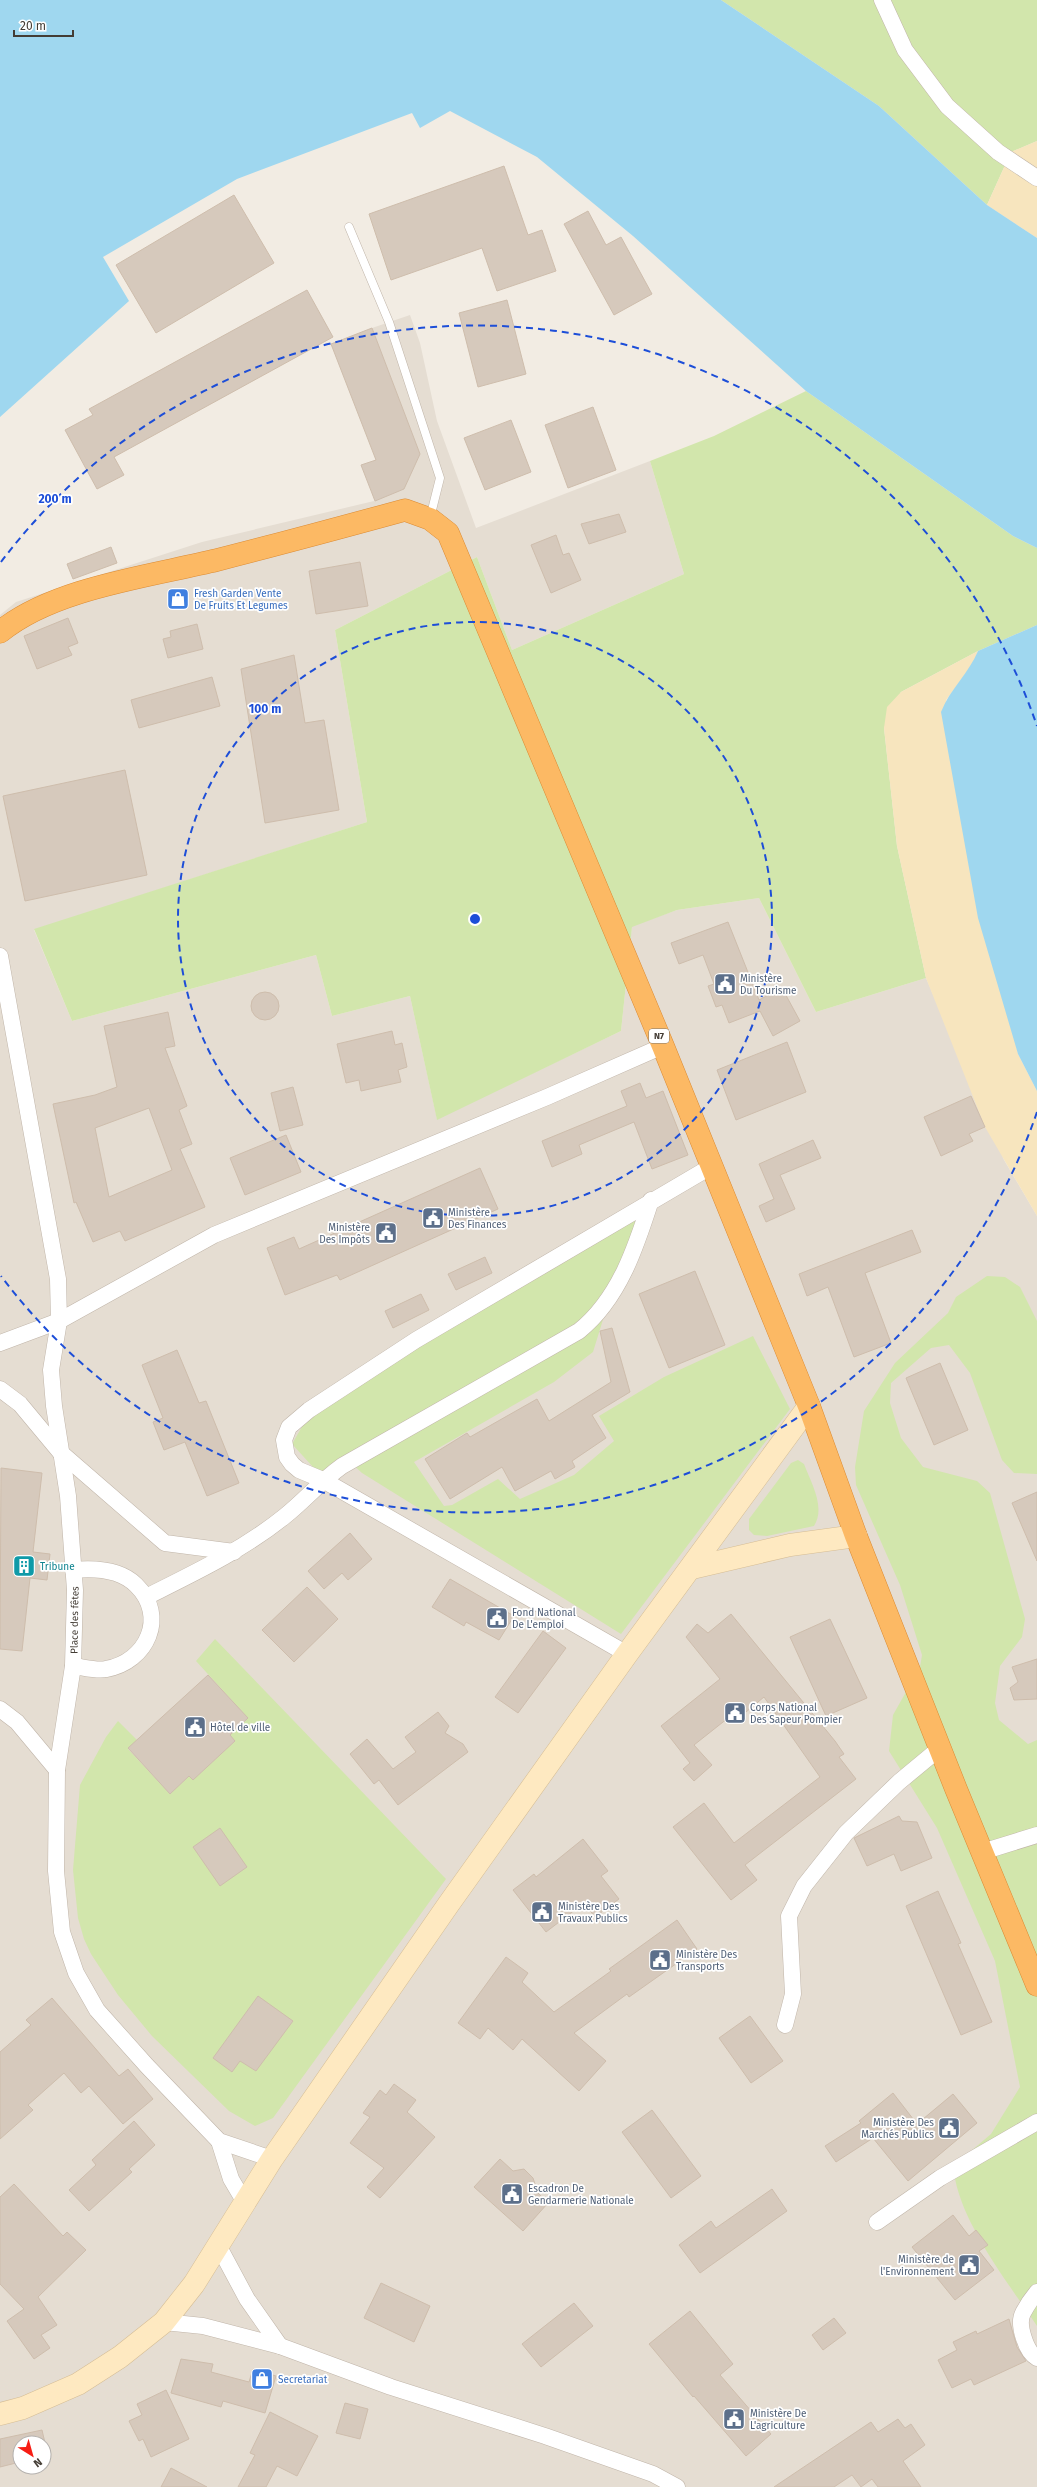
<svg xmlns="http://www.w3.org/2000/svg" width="1037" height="2487" viewBox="0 0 1037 2487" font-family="'Fira Sans',sans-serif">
<rect width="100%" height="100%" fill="#f2ece3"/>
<path fill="#e5ddd2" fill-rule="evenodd" d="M410 315 420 343 437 421 476 528 650 461 684 574 512 650 477 557 335 630 367 822 34 930 72 1021 316 955 332 1016 410 996 437 1119 621 1031 632 926 677 910 759 898 816 1012 926 978 1004 1160 1037 1216V2487H0V615L16 602 202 542 374 501 404 489 420 454 372 328ZM20 2443H44V2467H20Z"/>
<g fill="#d2e6ac">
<polygon points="721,0 1037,0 1037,141 1011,152 987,205 879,106"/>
<polygon points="806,391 1013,536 1037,548 1037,625 978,651 901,692 884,728 897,846 926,978 816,1012 759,898 677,910 632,927 621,1031 437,1120 410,996 332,1016 316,955 72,1021 34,929 367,822 335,630 477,557 512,650 684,574 650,461 714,436"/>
<polygon points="652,1201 605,1313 593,1352 554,1382 414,1462 444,1506 452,1505 498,1479 520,1499 574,1475 614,1441 599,1416 664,1377 753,1336 790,1409 621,1634 362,1473 348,1460 323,1478 292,1444 310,1413"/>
<path d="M987 1276 1005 1277 1020 1287 1037 1321V1474L1014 1473 1002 1460 970 1373 949 1345 931 1348 891 1383 890 1403 901 1438 923 1467 977 1481 990 1493 1025 1619 1022 1637 1000 1666 995 1703 999 1720 1028 1744 1037 1740V2326C1009 2284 960 2222 954 2172L964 2157 991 2134 1020 2087 995 1961 937 1828 889 1751 893 1715 920 1667 922 1655 900 1585 856 1485 855 1467 864 1411 895 1363 948 1313 956 1297Z"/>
<path d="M798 1460 804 1464C811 1483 826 1507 814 1526L767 1536 754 1535 749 1530V1519L791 1463Z"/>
<polygon points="215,1639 446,1879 273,2118 255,2126 229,2111 152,2036 118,1995 91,1954 84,1939 78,1918 73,1870 80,1785 106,1737 118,1721 137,1740 128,1749 170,1794 189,1776 193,1780 235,1741 230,1735 248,1718 196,1661"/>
</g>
<g fill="#f7e5be">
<polygon points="1037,141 1037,238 987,205 1011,152"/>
<polygon points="978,651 973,664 946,700 1018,1054 1037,1091 1037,1216 985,1127 926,978 897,846 884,728 887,707 901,692"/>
</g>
<g fill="#9fd7ef">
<polygon points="0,0 721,0 879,106 987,205 1037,238 1037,548 1013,536 806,391 633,236 537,157 450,111 420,128 412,113 237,179 103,257 129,301 0,417"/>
<path d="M1037 625V1091L1018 1054 978 918 941 712C950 689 969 673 978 651Z"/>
</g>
<g fill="#d6c9bc" stroke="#cebdac" fill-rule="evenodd">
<polygon points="504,166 528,235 542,230 556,271 497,291 482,248 391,280 369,214"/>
<polygon points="234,195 274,263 156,333 116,265"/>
<polygon points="588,211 606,245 621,237 652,294 614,315 564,224"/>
<polygon points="307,290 333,337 114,457 124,475 97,489 65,430 93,415 89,409"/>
<polygon points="507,300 526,374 478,387 459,313"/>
<polygon points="372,328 420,454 404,489 375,501 361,465 376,460 331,344"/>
<polygon points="593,407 616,470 568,488 545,425"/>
<polygon points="511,420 531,472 485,490 464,438"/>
<polygon points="619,514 626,532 589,544 581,524"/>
<polygon points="556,535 563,555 569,553 581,580 551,593 531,545"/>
<polygon points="111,547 117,563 73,579 67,564"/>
<polygon points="360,562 368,606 316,614 309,571"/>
<polygon points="68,618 78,643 68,647 72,655 37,669 24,636"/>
<polygon points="197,624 203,649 168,658 163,639 171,637 170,631"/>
<polygon points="294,655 305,723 324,720 339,810 265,823 241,669"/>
<polygon points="212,677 220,706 139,728 131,700"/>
<polygon points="125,770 147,875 25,901 3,796"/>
<polygon points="728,922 759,1000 782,988 800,1021 773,1036 760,1011 729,1023 722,1005 716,1007 708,986 714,984 703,955 679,964 671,943"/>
<circle cx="265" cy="1006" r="14"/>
<path d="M168 1012 175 1046 165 1048 187 1106 179 1110 192 1144 180 1149 205 1207 125 1241 120 1231 93 1242 76 1202 74 1203 53 1104 95 1095 117 1087 104 1026ZM149 1108 172 1170 109 1197 95 1128Z"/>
<polygon points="392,1031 395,1045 402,1043 407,1067 398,1070 401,1082 361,1091 359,1080 346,1083 337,1044"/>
<polygon points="787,1042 806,1092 736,1120 717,1070"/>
<polygon points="640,1083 646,1098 663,1091 688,1155 652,1169 634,1122 579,1145 582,1154 552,1167 542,1141 627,1106 621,1091"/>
<polygon points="293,1087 303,1125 280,1131 271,1093"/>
<polygon points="971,1096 985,1127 969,1134 973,1141 941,1156 924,1117"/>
<polygon points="286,1135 301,1172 245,1195 230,1158"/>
<polygon points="813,1140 821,1158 780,1175 795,1209 766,1222 759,1206 774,1199 759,1164"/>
<polygon points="480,1168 498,1209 340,1280 337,1275 285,1295 267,1248 294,1237 299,1249"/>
<polygon points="912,1230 921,1252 865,1273 891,1343 854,1357 828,1287 807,1296 799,1274"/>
<polygon points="485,1257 492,1273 456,1290 448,1274"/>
<polygon points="695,1271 725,1345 669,1368 639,1294"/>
<polygon points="421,1294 429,1310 393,1328 385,1311"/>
<polygon points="612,1328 630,1392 592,1415 606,1438 572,1461 575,1467 555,1479 551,1471 515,1491 502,1467 450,1499 425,1459 467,1433 470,1437 537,1399 549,1421 611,1382 600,1331"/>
<polygon points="177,1350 199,1403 206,1401 239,1483 207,1496 185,1442 164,1450 153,1422 163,1418 142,1365"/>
<polygon points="940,1363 968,1430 934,1445 906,1378"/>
<polygon points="1,1468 42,1473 33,1552 50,1554 47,1580 30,1578 22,1651 0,1649"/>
<polygon points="1037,1492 1037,1561 1012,1503"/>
<polygon points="350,1533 372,1559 348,1580 342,1573 324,1589 308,1571"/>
<polygon points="450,1579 514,1616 499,1640 466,1622 464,1626 432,1607"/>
<polygon points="307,1587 338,1619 294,1662 262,1630"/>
<polygon points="731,1614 835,1741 844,1754 839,1757 856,1779 745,1865 757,1880 731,1900 673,1827 704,1803 734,1843 820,1777 764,1697 746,1712 742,1707 694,1745 712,1765 694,1781 683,1769 690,1763 661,1726 720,1679 686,1637 697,1624 708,1633"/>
<polygon points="830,1619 867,1698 826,1716 790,1637"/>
<polygon points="543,1631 566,1648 518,1713 495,1697"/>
<polygon points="1037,1659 1037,1699 1014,1700 1010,1688 1018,1682 1012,1667"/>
<polygon points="208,1675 248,1718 230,1735 235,1741 193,1780 189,1776 170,1794 128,1748"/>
<polygon points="438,1712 449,1726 445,1733 463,1744 468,1752 398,1805 379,1780 374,1784 350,1754 367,1739 393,1769 416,1752 405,1737"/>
<polygon points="899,1816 902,1821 917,1822 932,1858 901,1871 894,1854 867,1866 854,1838"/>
<polygon points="220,1828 247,1867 220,1886 193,1847"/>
<polygon points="583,1839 608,1871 601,1876 619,1899 595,1917 584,1903 546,1932 513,1890 534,1874 536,1877"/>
<polygon points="938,1891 961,1943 958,1944 992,2022 961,2035 906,1906"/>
<polygon points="677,1920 697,1949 629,1997 627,1994 574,2033 606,2061 579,2091 522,2039 513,2050 488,2028 480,2039 458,2023 506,1957 528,1973 522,1982 554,2012 611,1971 609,1969"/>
<polygon points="258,1996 293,2021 256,2071 240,2061 232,2072 213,2058"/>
<polygon points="52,1998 119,2076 128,2069 153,2099 123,2124 89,2086 81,2093 64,2073 28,2105 33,2110 0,2139 0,2052 31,2025 26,2020"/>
<polygon points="750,2016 783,2061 751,2083 719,2038"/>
<polygon points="394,2084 416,2100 407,2112 435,2137 380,2198 367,2187 384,2168 350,2143 370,2117 363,2113 380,2090 386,2095"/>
<polygon points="893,2093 917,2124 953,2094 977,2123 908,2181 873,2138 836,2162 825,2146 861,2123 859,2121"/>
<polygon points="652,2110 701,2176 671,2198 622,2132"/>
<polygon points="134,2121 155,2145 129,2169 132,2172 89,2211 69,2190 96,2165 92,2160"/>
<polygon points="500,2159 513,2171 524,2169 533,2178 538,2193 548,2203 523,2231 474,2187"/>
<polygon points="14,2184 63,2236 67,2232 86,2250 38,2297 57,2325 41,2335 50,2348 34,2359 7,2321 24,2309 0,2284 0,2197"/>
<polygon points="772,2189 787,2211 700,2273 679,2245 711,2221 716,2228"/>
<polygon points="953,2215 969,2236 976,2230 988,2245 979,2251 994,2270 955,2300 912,2247"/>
<polygon points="381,2283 430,2306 414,2342 364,2318"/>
<polygon points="574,2303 593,2326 541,2367 522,2344"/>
<polygon points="690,2311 733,2364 720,2375 771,2434 746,2456 694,2396 693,2397 649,2344"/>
<polygon points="834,2318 846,2333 823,2350 812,2335"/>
<polygon points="1009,2319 1017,2347 1026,2361 974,2385 971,2379 952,2388 938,2360 957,2350 953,2342 976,2331 977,2334"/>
<polygon points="181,2359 213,2364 211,2372 249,2382 253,2369 276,2376 265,2413 223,2401 221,2407 171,2393"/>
<polygon points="166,2390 189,2439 151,2457 143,2439 139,2441 129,2421 142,2415 137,2404"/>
<polygon points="345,2403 368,2409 360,2439 336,2433"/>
<polygon points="270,2412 318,2436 297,2476 277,2466 266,2487 238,2487 255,2455 250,2453"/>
<polygon points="898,2419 905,2428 911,2424 925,2445 903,2461 921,2487 878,2487 872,2479 861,2487 852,2475 834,2487 774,2487 871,2422 878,2432"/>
<polygon points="42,2430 48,2456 44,2457 44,2443 20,2443 20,2462 0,2467 0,2439"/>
<polygon points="171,2468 207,2487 161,2487"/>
</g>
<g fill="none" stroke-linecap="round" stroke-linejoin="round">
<g stroke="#c0b5a9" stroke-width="9">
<polyline id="lane" points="349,227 389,322 440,478 430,518"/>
</g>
<g stroke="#c0b5a9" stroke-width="17">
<g id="street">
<polyline points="882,0 905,50 947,106 998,152 1037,178"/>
<polyline points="0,956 58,1279 59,1321 51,1370 54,1406 68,1496 75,1590 73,1666 57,1770 56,1871 62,1932 76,1973 97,2010 147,2066 219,2141 272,2159"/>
<polyline points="0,1343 59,1321 214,1235 547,1097 663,1046"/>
<polyline points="0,1389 20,1404 60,1452 165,1543 234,1552"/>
<path d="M146 1597C194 1573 243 1550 285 1516 305 1500 321 1481 342 1466L579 1331C619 1299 636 1247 651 1200"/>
<polyline points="627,1654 323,1480 299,1470 292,1464 287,1457 284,1440 289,1427 309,1410 416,1340 712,1166"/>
<path d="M73 1666C83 1667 96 1671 106 1669 147 1662 168 1616 136 1585 120 1569 94 1568 73 1570"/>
<polyline points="0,1709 17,1722 57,1770"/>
<polyline points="982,1852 1037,1835"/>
<polyline points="785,2025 793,1994 789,1916 804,1886 846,1833 899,1782 940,1748"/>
<polyline points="219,2141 231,2179 244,2201"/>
<polyline points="877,2222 940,2178 1037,2122"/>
<polyline points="218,2245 247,2299 280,2346"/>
<path d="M1037 2292C1032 2298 1027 2305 1023 2313 1017 2324 1026 2352 1037 2358"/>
<polyline points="164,2322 203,2326 280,2346 391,2387 545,2436 653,2474 677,2487"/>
</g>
</g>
<g stroke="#d5bd95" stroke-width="23">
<g id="secondary">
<polyline points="692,1568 790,1545 856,1536"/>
<polyline points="0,2414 23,2408 78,2384 120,2357 164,2322 194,2284 272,2159 448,1905 627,1654 809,1406"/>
</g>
</g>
<g stroke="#db8b34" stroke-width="23">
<path id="highway" d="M0 632C53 588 151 576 217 560 280 544 343 527 405 510L430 519 448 533 663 1046 809 1406 856 1536 956 1789 1037 1985"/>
</g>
<use href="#lane" stroke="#fff" stroke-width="8"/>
<use href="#street" stroke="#fff" stroke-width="16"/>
<use href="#secondary" stroke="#fee9c1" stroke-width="22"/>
<use href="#highway" stroke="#fcb964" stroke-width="22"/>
</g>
<g fill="none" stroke="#1d4ed8" stroke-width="2" stroke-dasharray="7 5">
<circle cx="475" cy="919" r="297"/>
<path d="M1037 1112A594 594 0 0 1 1 1276M1 562A594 594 0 0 1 1037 726"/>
</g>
<defs>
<g id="shop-square" transform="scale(1.15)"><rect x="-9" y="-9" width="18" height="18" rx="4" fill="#3f7fe0" stroke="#fff"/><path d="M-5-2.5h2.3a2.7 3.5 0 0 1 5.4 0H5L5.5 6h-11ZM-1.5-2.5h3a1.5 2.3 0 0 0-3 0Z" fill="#fff"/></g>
<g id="civic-square" transform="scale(1.15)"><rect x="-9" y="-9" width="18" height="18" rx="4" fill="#5c6f8a" stroke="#fff"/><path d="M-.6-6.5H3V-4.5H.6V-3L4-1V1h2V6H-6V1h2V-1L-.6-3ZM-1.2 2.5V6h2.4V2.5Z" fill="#fff"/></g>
<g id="building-square" transform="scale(1.15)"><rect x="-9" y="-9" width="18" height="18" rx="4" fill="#0f9aa8" stroke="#fff"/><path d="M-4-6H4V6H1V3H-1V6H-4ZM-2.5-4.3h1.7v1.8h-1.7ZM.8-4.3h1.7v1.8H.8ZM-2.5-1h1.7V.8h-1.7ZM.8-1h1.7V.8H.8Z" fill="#fff"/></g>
</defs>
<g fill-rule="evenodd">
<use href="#shop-square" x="178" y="599"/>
<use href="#civic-square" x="725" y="984"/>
<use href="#civic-square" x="433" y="1218"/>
<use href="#civic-square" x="386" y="1233"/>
<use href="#building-square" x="24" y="1566"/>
<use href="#civic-square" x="497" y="1618"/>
<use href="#civic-square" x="735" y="1713"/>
<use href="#civic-square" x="195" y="1727"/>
<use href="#civic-square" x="542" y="1912"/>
<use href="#civic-square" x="660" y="1960"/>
<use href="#civic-square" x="949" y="2128"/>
<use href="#civic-square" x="512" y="2194"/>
<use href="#civic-square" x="969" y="2265"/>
<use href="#shop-square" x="262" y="2379"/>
<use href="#civic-square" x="734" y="2419"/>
</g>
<g text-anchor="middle" stroke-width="3.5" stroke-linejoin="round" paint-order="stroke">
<rect fill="#fff" stroke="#7b7671" stroke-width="1" x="649" y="1029" width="20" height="14" rx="3"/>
<g font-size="9" font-weight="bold" fill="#433c34">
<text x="659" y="1039">N7</text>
</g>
<g font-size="10" fill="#366cbe" stroke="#fff" text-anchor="start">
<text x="194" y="597">Fresh Garden Vente<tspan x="194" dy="12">De Fruits Et Legumes</tspan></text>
<text x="278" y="2383">Secretariat</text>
</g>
<g font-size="10" fill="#4e5e75" stroke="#fff" text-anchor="start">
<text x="740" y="982">Ministère<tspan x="740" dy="12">Du Tourisme</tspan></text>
<text x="448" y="1216">Ministère<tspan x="448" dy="12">Des Finances</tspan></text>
<text x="370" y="1231" text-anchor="end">Ministère<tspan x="370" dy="12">Des Impôts</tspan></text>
<text x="512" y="1616">Fond National<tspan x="512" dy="12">De L'emploi</tspan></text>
<text x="750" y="1711">Corps National<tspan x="750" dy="12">Des Sapeur Pompier</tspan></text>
<text x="210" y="1731">Hôtel de ville</text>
<text x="558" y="1910">Ministère Des<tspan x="558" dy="12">Travaux Publics</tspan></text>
<text x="676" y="1958">Ministère Des<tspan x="676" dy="12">Transports</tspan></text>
<text x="934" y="2126" text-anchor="end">Ministère Des<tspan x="934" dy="12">Marchés Publics</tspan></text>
<text x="528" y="2192">Escadron De<tspan x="528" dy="12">Gendarmerie Nationale</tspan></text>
<text x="954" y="2263" text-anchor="end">Ministère de<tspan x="954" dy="12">l'Environnement</tspan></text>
<text x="750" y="2417">Ministère De<tspan x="750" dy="12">L'agriculture</tspan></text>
</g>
<g font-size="10" fill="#0d838f" stroke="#fff" text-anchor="start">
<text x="40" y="1570">Tribune</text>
</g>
<g font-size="10" fill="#433c34" stroke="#fff">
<text transform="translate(74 1620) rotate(-89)" y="4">Place des fêtes</text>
</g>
</g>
<circle cx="475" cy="919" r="6" fill="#1d4ed8" stroke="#fff" stroke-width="2"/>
<g font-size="12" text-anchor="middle" font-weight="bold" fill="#1d4ed8" stroke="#fff" stroke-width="3.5" stroke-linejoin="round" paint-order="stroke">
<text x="55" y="503">200 m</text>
<text x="265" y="713">100 m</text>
</g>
<g transform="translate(32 2455) rotate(143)"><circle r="19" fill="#ffffff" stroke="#b4b1ae"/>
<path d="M0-3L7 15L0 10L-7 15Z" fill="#f71e15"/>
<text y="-6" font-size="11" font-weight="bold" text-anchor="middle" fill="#433c34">N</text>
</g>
<path d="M14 30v6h59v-6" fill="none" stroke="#433c34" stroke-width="2"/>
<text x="20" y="30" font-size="12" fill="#433c34" stroke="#ffffff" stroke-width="3" paint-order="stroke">20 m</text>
</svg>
